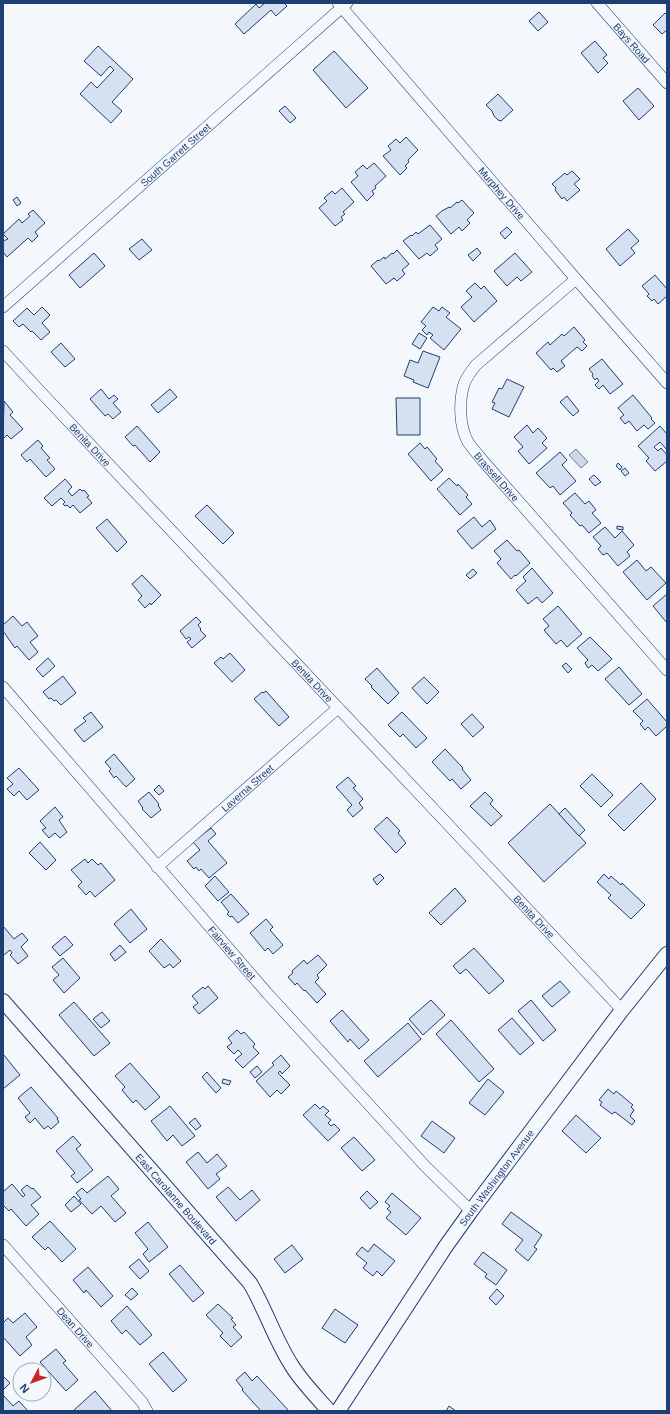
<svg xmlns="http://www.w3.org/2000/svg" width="670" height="1414" viewBox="0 0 670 1414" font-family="Helvetica,sans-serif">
<rect width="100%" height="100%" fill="#f4f7fb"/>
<polygon fill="#cfd7e4" stroke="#687fa3" points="576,449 588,462 581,468 569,455"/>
<g fill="#d5e0f0" stroke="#1d3f73">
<polygon points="265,3 284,3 287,6 276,16 271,10 244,34 235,24 256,4 259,8"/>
<polygon points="539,12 548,22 538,31 529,21"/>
<polygon points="665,13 667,15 667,30 662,34 653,25"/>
<polygon points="595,41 607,55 603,58 608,63 598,73 581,53"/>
<polygon points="98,46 133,79 112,102 122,111 111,123 80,94 91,82 97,88 114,70 110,66 101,76 84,61"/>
<polygon points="334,51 368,88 346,108 313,70"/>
<polygon points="638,88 654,106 639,120 623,101"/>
<polygon points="498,94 513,110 501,121 498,120 494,116 492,111 486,105"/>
<polygon points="285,106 296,118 290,123 279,111"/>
<polygon points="406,137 418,150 408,160 409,162 405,166 407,168 400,175 383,156 391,150 388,146 396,139 400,143"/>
<polygon points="374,163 386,176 375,186 376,188 372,191 374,194 367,201 351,182 358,176 355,172 363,165 367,169"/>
<polygon points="572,171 580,179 574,184 580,190 567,201 564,197 562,199 555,190 556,188 552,184 565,173 567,175"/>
<polygon points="342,188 354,202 343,212 345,214 341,217 343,220 335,226 319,208 327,201 324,198 332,191 335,194"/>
<polygon points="17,197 21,203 17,206 13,200"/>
<polygon points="462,200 474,213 467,220 470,223 462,231 459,227 451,234 436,216 443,210 444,210 449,207 450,208 457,202 458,203"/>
<polygon points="33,210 45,223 35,232 38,236 32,242 28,238 7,257 3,252 3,241 8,239 3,234 19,219 22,223 30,216 28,214"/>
<polygon points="430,225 442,239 435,245 438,249 430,256 427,253 419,259 403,241 411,235 412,236 416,232 418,234"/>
<polygon points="507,227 512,232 505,239 500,233"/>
<polygon points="628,229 639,241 631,248 635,253 620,266 606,249"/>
<polygon points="142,239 152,250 139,260 129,249"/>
<polygon points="477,248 481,253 473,261 468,255"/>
<polygon points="397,250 409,264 402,270 405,274 397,281 394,278 386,284 371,266 378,260 379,261 384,257 385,259 392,253 393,254"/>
<polygon points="94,253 105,266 80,288 69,275"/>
<polygon points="515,253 532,272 521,281 517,277 507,286 494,271"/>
<polygon points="655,275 667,289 667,296 658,304 654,299 652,301 647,296 649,294 642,286"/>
<polygon points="475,283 481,289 484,286 497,301 474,322 461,307 472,297 466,291"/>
<polygon points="42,307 50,315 42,323 50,332 41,340 32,331 31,332 23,324 19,327 13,321 27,308 34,315"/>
<polygon points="433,307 439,311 442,307 450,313 446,317 461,329 444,350 430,338 433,335 429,332 427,335 422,330 426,326 421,322"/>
<polygon points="574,327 585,340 583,342 587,346 582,351 577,347 561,361 565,366 557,372 553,368 551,370 536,353 548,342 550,345 562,334 564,336"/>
<polygon points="419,333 427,338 420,349 412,344"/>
<polygon points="61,343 75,359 65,367 51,352"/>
<polygon points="423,351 440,357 428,388 413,382 414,380 404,376 410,360 418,363"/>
<polygon points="602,359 623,384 610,394 603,385 599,389 595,385 599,381 597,378 595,380 592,376 593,374 589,369"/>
<polygon points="507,379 524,387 509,417 492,409 495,403 492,402 499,388 502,389"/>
<polygon points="101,389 109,399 114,395 118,399 113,403 121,412 113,419 108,414 105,416 90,399"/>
<polygon points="170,389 177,397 158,413 151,405"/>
<polygon points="633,395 652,418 651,419 655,423 648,429 644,425 637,431 629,421 625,424 620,418 624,415 618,408"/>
<polygon points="567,396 579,411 573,416 560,402"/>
<polygon points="396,398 420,398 420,435 397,435"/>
<polygon points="4,401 13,412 10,415 23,429 11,439 7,435 3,439"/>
<polygon points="527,425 533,433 538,428 547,438 542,443 547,448 529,464 518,451 523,447 514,437"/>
<polygon points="137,426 160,452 150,462 135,445 133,446 125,437"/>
<polygon points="660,426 667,434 667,450 660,442 654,447 658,451 661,448 667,455 667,461 655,471 646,461 649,458 638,446"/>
<polygon points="38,440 43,446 41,448 50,458 47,460 55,469 46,477 30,459 27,462 21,455"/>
<polygon points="420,443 425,449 427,447 437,459 435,461 443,470 431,481 408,454"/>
<polygon points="560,452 567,460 562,465 576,481 560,495 553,486 550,488 536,473"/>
<polygon points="618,463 622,467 620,470 616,466"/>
<polygon points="625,468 629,473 625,476 621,471"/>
<polygon points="594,475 601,482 595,486 589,479"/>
<polygon points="449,478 457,486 458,484 468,495 466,497 472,504 460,515 437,489"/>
<polygon points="65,479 72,487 68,491 72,496 80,489 82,491 84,490 89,496 87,497 92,503 80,513 73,505 70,508 67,505 65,506 63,504 65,502 61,498 52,506 44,498"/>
<polygon points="575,493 585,504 589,501 596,510 592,513 601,523 589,533 582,525 580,526 570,515 572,513 563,503"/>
<polygon points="207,505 234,533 223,544 195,516"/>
<polygon points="474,517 482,527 490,520 496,529 472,549 457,531"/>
<polygon points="107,519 127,542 117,552 96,528"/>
<polygon points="617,526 623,527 623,530 617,529"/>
<polygon points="605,527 615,538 622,531 634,545 627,552 630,556 618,566 607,553 603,555 598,549 601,546 593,537"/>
<polygon points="507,540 517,551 519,550 530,563 516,576 515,575 511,579 497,563 501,559 494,551"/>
<polygon points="637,560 646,571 651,567 666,583 647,600 623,572"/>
<polygon points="532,568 553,593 542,603 537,597 528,604 516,590 526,581 523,577"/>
<polygon points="473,569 477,573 470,579 466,575"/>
<polygon points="142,575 161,595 151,605 150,603 145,608 138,600 142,596 132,584"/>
<polygon points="667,594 667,623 653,606"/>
<polygon points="558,606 582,634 567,647 561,640 556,644 544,630 549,626 543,619"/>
<polygon points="13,616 22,626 27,622 38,636 30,642 38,652 29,660 17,646 15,648 3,631 3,625"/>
<polygon points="196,617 201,622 198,625 201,629 200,630 206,636 192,648 187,642 191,639 189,637 186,639 180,631"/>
<polygon points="590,637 612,659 598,671 592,665 588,668 585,663 588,660 577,648"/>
<polygon points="230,653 245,670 232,682 214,663 221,657 223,659"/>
<polygon points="48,658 55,666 43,677 36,669"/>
<polygon points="566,663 572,669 568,673 562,666"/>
<polygon points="619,667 642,694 629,705 605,679"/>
<polygon points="377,668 399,693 388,704 371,687 372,686 365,679"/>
<polygon points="63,676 76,693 61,705 56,700 54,701 51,698 49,699 43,692"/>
<polygon points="424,677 439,692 427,704 412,688"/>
<polygon points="266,691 289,717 279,726 254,699 262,692 263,693"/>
<polygon points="647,699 667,722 667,726 656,736 648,727 645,730 640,724 643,721 633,711"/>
<polygon points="91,712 103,727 84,742 74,730 86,721 83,718"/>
<polygon points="402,712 427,738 416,748 403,734 400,737 388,725"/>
<polygon points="472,714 484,727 473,737 461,724"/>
<polygon points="445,749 463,768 462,769 471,780 461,789 452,779 450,781 432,762"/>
<polygon points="114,754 135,779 126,787 116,776 114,778 109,771 111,769 105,762"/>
<polygon points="19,768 39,790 27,800 19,791 14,796 7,789 13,784 7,778"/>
<polygon points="592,774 613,795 601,807 580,786"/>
<polygon points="348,777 356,786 353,788 363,799 359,803 363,808 353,817 347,810 352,805 336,787"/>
<polygon points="641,783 656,799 624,831 608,815"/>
<polygon points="159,785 164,791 159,795 154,790"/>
<polygon points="149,792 159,804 158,805 161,810 151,818 142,809 143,808 138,801"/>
<polygon points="485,792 493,800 490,804 502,816 491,826 470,806"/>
<polygon points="550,804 586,843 544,882 508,843"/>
<polygon points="55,807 63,817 59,820 67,832 60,838 55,833 49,838 42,830 46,828 40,821"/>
<polygon points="565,808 585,830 579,836 559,814"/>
<polygon points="387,817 400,831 398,833 406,843 396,853 374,829"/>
<polygon points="211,828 216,834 208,841 227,863 209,878 201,869 199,871 196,867 194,869 187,861 200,850 193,842"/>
<polygon points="40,842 56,860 46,870 29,853"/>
<polygon points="85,859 88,863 92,859 98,865 101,863 115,880 95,897 90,891 86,895 78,886 82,882 71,870"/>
<polygon points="380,874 384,878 377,885 373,879"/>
<polygon points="604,874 609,879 611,876 621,885 622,883 645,905 631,919 608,898 611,895 597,882"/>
<polygon points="215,876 229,892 218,901 205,886"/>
<polygon points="455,888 466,901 441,925 429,913"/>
<polygon points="231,894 249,914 238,923 232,916 230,917 227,914 229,912 221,902"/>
<polygon points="131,909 147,929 130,943 114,924"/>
<polygon points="266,919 273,927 270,930 283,945 273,954 268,948 265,951 250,933"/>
<polygon points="3,926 14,939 22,933 28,940 21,947 28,956 18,964 10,955 12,953 10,950 4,955 3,954"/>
<polygon points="65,936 73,945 60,956 52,947"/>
<polygon points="161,939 181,961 173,968 170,964 164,968 149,951"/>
<polygon points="120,945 126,952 115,961 110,954"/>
<polygon points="474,948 504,981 489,994 466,969 460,974 453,966"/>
<polygon points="318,955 327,965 317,975 319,978 315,982 326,994 317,1003 305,990 304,991 297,983 295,985 288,977 293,973 292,971 304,960 307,964"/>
<polygon points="63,958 80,978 64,993 53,980 59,975 52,967"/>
<polygon points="560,981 570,992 552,1007 542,996"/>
<polygon points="208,986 218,998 199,1014 193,1007 198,1003 192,996 203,987 205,989"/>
<polygon points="431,1000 445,1015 423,1035 409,1019"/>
<polygon points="531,1000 556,1030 543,1041 518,1011"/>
<polygon points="74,1002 110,1043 94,1056 59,1015"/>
<polygon points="342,1010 369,1040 359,1049 350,1039 348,1042 330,1021"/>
<polygon points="102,1012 110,1021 101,1028 93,1019"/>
<polygon points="512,1018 534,1043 520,1055 498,1030"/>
<polygon points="451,1020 494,1069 479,1082 436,1034"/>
<polygon points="408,1023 421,1039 378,1077 364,1061"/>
<polygon points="237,1030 241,1034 244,1032 255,1044 253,1047 259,1053 243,1068 235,1060 242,1054 238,1050 234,1054 227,1047 232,1043 228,1038"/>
<polygon points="3,1054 20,1075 3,1089"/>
<polygon points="281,1055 290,1066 282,1074 280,1071 278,1073 290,1085 281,1094 277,1090 270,1097 256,1081 274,1065 272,1063"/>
<polygon points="130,1063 160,1097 145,1110 136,1100 133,1103 122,1090 125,1087 115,1076"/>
<polygon points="257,1066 262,1072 255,1078 250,1072"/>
<polygon points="207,1072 221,1088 216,1093 202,1077"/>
<polygon points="223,1079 231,1081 229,1085 222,1083"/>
<polygon points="488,1079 504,1092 485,1115 469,1103"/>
<polygon points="31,1087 58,1118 57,1119 59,1122 51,1129 48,1126 44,1129 35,1118 30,1123 25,1117 30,1113 18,1098"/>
<polygon points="608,1089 614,1094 616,1091 633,1105 631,1107 634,1110 630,1116 635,1121 632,1125 615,1112 612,1114 600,1105 602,1102 599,1100"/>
<polygon points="315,1104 320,1109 323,1106 329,1111 325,1115 331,1120 328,1123 331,1126 334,1124 340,1130 328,1141 303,1115"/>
<polygon points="170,1106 195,1136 182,1146 173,1135 167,1141 151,1121"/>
<polygon points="576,1115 601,1138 586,1153 562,1131"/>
<polygon points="195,1118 201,1126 196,1130 189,1123"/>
<polygon points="432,1121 455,1138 444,1153 421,1136"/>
<polygon points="73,1136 81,1145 76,1149 93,1170 77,1183 71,1176 75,1173 56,1151"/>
<polygon points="354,1137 375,1160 362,1171 341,1148"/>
<polygon points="198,1152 207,1163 217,1154 227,1166 216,1174 220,1179 208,1189 186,1162"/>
<polygon points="108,1176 119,1189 111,1196 126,1213 115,1222 101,1206 92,1214 79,1200 81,1199 76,1193 82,1188 87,1193"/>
<polygon points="12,1184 23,1197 25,1195 21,1190 27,1185 32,1189 33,1188 41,1197 31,1205 39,1214 26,1226 11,1209 9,1211 3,1205 3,1192"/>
<polygon points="228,1187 240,1200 252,1190 260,1200 236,1221 216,1197"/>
<polygon points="367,1191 378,1202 370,1209 360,1198"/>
<polygon points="392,1193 421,1218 406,1235 386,1218 391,1212 387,1209 390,1206 385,1202"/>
<polygon points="74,1196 81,1204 71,1212 65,1205"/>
<polygon points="511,1212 542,1235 534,1247 537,1249 528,1261 515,1250 523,1240 502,1224"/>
<polygon points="50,1221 76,1249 62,1262 48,1247 45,1250 32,1237"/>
<polygon points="148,1222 168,1247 149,1262 143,1254 148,1249 135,1233"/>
<polygon points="374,1244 395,1261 382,1276 377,1271 373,1276 363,1268 367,1263 356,1254 362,1247 368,1252"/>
<polygon points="292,1245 303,1259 285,1273 274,1259"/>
<polygon points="483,1252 507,1270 496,1285 485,1277 487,1274 474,1264"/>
<polygon points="139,1259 149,1271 140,1279 129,1267"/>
<polygon points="180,1265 204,1293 193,1302 169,1274"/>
<polygon points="88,1267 113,1296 101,1307 86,1290 84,1293 73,1280"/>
<polygon points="132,1288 138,1294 131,1300 125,1295"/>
<polygon points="497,1289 504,1296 496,1305 489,1298"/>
<polygon points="218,1304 233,1318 231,1319 236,1325 233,1327 242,1337 231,1347 220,1336 223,1333 206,1315"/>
<polygon points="127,1306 152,1335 140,1345 126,1330 122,1334 111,1321"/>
<polygon points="335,1309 358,1325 345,1343 322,1328"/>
<polygon points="25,1313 37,1327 26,1337 32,1345 20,1356 3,1337 3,1323 8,1318 13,1323"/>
<polygon points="56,1349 66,1361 63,1363 78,1380 66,1391 40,1362"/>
<polygon points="163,1352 187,1380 173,1392 149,1364"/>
<polygon points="245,1372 252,1381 257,1376 289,1411 261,1411 242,1390 243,1389 236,1380"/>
<polygon points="4,1377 10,1383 3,1390 3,1378"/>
<polygon points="95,1391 112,1411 75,1411 74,1410"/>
<polygon points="3,1396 4,1396 13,1406 19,1401 28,1411 3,1411"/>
<polygon points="449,1406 456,1411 446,1411"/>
</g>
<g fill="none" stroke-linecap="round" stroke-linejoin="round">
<g stroke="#1d3f73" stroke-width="12">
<g id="minor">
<path id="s1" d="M338 3 576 279 667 383"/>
<path id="s2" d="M597 3 667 83"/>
<path id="s3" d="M576 279 476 365C471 371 467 377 464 384 459 401 459 426 468 442 473 449 478 455 484 462L667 670"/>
<path id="s4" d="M3 307 347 3"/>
<path id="s5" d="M3 351 37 388 489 868 622 1010"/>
<path id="s6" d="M3 687 267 993 425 1166 471 1211"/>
<path id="s7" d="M157 867 338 708"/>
<path id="s8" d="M3 1245 142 1402 147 1411"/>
</g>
</g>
<g stroke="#1d3f73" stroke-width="16">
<g id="tertiary">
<path id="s9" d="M3 1001 250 1283C266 1310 275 1340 292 1366 302 1382 316 1396 329 1411"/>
<path id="s10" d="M338 1411 446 1246 471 1211 622 1010 667 954"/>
</g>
</g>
<use href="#minor" stroke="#f4f7fb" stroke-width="11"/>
<use href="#tertiary" stroke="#f4f7fb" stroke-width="14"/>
</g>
<g text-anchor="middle" stroke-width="3" stroke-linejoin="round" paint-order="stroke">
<g font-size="10" fill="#1d3f73" stroke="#f4f7fb">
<text dy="4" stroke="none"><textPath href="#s2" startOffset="53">Bays Road</textPath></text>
<text dy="4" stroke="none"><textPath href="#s4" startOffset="230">South Garrett Street</textPath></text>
<text dy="4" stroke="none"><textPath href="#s1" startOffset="251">Murphey Drive</textPath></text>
<text dy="4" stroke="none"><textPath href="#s5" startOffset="128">Benita Drive</textPath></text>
<text dy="4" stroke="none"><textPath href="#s3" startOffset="259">Brassell Drive</textPath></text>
<text dy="4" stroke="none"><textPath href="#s5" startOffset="452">Benita Drive</textPath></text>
<text dy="4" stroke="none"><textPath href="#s7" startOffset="120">Laverna Street</textPath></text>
<text dy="4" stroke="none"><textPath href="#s5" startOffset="776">Benita Drive</textPath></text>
<text dy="4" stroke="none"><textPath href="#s6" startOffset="351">Fairview Street</textPath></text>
<text dy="4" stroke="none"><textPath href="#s10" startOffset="282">South Washington Avenue</textPath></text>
<text dy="4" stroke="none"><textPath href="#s9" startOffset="263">East Carolanne Boulevard</textPath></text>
<text dy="4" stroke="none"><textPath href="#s8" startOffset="110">Dean Drive</textPath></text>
</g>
</g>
<rect width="670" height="1414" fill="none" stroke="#1d3f73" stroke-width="8"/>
<g transform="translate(32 1382) rotate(229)"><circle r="19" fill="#f4f7fb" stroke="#9eadc5"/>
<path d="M0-3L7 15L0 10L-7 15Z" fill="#c62828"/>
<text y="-6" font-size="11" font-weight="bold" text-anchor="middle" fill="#1d3f73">N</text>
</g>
</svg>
